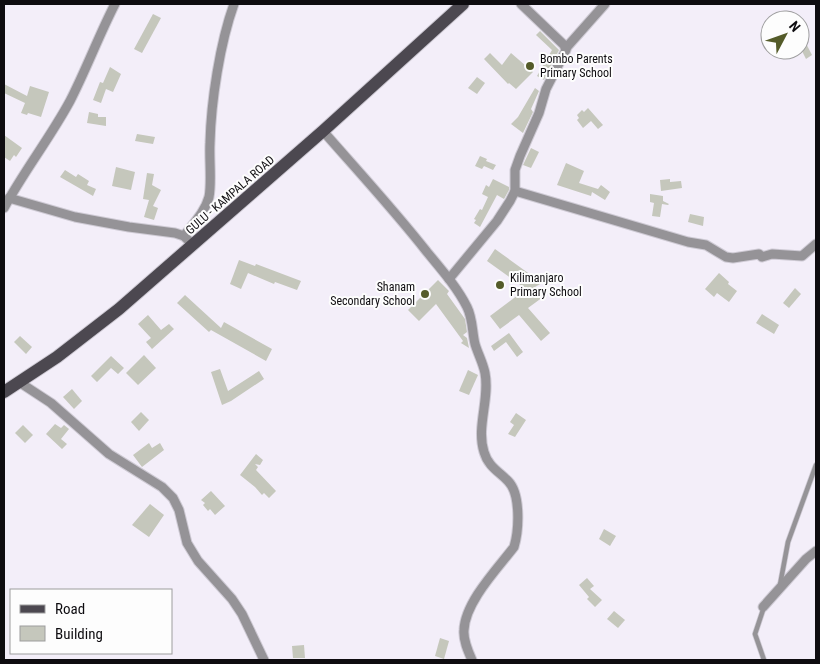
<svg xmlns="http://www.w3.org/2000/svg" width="820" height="664" viewBox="0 0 820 664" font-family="'Roboto Condensed',sans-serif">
<rect width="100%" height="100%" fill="#f3eef9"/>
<g fill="#c5c7bc">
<polygon points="153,14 161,18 142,53 134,49"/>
<polygon points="540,31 559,50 544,80 537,76 552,50 536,35"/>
<polygon points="800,32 812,55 806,59 800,47"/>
<polygon points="490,53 502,65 511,53 533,72 516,89 509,83 508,84 484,59"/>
<polygon points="110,67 121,74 113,92 106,89 101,103 93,100 100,82 103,83"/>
<polygon points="477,77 485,83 477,94 468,88"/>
<polygon points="4,84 27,96 30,86 49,92 41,117 28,113 27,115 21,113 25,103 4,93"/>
<polygon points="535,88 539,91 531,109 533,112 523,133 511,124 518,117"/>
<polygon points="588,108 603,125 598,129 591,121 583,128 577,120 579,118 577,115 582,110 584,112"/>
<polygon points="89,112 98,114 98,117 106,117 106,126 87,123"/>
<polygon points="137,134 155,137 153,144 135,141"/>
<polygon points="4,135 22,148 16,157 14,155 10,161 4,157"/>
<polygon points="531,148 539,152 531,168 523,165"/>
<polygon points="480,156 487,159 486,161 496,165 493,170 484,166 482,169 475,166"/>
<polygon points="566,163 584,171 579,183 598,189 601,185 610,192 605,200 592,192 591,196 557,185"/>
<polygon points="116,167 135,172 131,190 112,186"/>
<polygon points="65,170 76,177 78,174 89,181 87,185 96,189 93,196 60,177"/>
<polygon points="147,173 154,174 152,185 161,190 153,206 158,208 154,220 144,217 149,200 143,199"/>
<polygon points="493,179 509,187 509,190 504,199 497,195 480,227 474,223 476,220 474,219 480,209 482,210 488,197 482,194 486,185 489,187"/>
<polygon points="670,179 670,182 681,181 682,188 661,191 660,180"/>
<polygon points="650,194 663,196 663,201 669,204 668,205 662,204 660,217 652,216 654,203 650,202"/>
<polygon points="690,214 704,217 703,226 688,222"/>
<polygon points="495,249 542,283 535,287 543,297 528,308 550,333 541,341 519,315 500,329 490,316 526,289 487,261"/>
<polygon points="239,260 255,266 256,264 301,281 297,290 275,282 274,284 248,273 241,289 230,284"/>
<polygon points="719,273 729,282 728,284 737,291 729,302 717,293 714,297 705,289"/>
<polygon points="438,280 449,291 447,294 465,319 467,332 463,335 467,338 469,348 461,343 463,341 436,304 419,321 408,310"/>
<polygon points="795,288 801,294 789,308 783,303"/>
<polygon points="185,295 221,328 224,322 272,349 266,361 211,330 209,332 177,303"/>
<polygon points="762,314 779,325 774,334 756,323"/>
<polygon points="148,315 161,330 169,324 174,329 152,349 146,342 151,338 138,324"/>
<polygon points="509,333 523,352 517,357 506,342 494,351 491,346"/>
<polygon points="20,336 32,347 26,354 14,342"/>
<polygon points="144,355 156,368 138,385 126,373"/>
<polygon points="111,356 124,368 118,374 111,368 97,382 91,376"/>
<polygon points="220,369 228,391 259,371 264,379 231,401 222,405 211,372"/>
<polygon points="468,370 478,375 469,395 459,391"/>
<polygon points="72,389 82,401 74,409 63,397"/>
<polygon points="141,412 149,420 139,431 131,422"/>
<polygon points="516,413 526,420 515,437 508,434 514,425 510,422"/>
<polygon points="55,424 61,428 64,425 69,429 61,439 67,444 62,449 46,434"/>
<polygon points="23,425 33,435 25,443 15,433"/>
<polygon points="149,443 152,448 160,443 164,450 142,467 133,455"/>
<polygon points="256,454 263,460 260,465 255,464 258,467 256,470 276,491 269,498 264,493 262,495 255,487 240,475"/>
<polygon points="211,491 225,506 215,515 210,509 208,511 203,505 205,503 201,500"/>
<polygon points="150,504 164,515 149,537 132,525"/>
<polygon points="604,529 616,536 610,546 599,539"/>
<polygon points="587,578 594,586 590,589 602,600 595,607 587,599 589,597 579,585"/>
<polygon points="614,611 625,620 618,628 607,619"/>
<polygon points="440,638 449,641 444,659 435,656"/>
<polygon points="304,645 305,658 293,658 292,646"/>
</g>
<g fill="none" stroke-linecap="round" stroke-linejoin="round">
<g stroke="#cecad4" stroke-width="6">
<g id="lane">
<polyline points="780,585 788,542 816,465"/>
<polyline points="764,607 755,634 764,660"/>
</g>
</g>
<g stroke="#cecad4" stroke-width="11">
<g id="street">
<polyline points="566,48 605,4"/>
<path d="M323 131C358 171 394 210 427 252 441 269 457 287 467 307 473 319 472 332 475 344 478 354 483 363 485 373 490 399 476 427 484 452 488 466 498 471 508 481 521 494 519 530 514 547 498 568 465 602 464 630 463 640 468 651 472 660"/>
<polyline points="515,191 688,242 706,245 726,257 733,258 759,254 762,257 772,254 802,256 816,244"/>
<polyline points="9,198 75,217 129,227 175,233 184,236 188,240"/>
<path d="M4 208C24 171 50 138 70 101 86 70 99 35 115 4"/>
<path d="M184 236C193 224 205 212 209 197 212 182 209 160 210 143 211 101 220 43 234 4"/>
<polyline points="449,279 497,221 510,201 515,191 515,170 520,156 539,113 546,89 566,50 564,45 521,4"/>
<polyline points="19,382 51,403 109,454 162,487 173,498 179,510 187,543 198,561 232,599 242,614 264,660"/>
<polyline points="763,607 806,559 816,551"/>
</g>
</g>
<g stroke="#cecad4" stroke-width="14">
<polyline id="primary" points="4,392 57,357 119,309 323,131 463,4"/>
</g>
<use href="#lane" stroke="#959397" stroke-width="4.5"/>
<use href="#street" stroke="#959397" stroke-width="9"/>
<use href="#primary" stroke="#4c4850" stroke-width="12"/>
</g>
<g fill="#545b29" stroke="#fdfdfd" stroke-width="2">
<circle cx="530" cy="66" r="5"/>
<circle cx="500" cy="285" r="5"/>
<circle cx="425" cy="294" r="5"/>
</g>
<g text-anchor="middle" stroke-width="4" stroke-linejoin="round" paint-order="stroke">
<g font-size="12" fill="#0e0c10" stroke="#fdfdfd" text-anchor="start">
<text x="540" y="63">Bombo Parents<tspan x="540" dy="14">Primary School</tspan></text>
<text x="510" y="282">Kilimanjaro<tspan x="510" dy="14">Primary School</tspan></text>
<text x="415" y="291" text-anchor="end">Shanam<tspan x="415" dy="14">Secondary School</tspan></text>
</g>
<g font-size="12" fill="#0e0c10" stroke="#fdfdfd">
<text transform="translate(230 195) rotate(-41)" y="4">GULU - KAMPALA ROAD</text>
</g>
</g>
<rect width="820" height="664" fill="none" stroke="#0e0c10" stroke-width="10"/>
<rect x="10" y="589" width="162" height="65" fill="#fdfdfd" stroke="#9d9d9e"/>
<rect x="20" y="605" width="25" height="8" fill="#4c4850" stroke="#9d9d9e"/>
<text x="55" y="614" font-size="15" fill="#0e0c10">Road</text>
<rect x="20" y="626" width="25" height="15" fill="#c5c7bc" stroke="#9d9d9e"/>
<text x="55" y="639" font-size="15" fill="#0e0c10">Building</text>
<g transform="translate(785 35) rotate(49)"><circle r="24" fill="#fdfdfd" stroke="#9d9d9e"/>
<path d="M0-4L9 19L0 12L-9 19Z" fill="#545b29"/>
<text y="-8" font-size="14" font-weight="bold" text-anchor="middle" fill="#0e0c10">N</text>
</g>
</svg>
